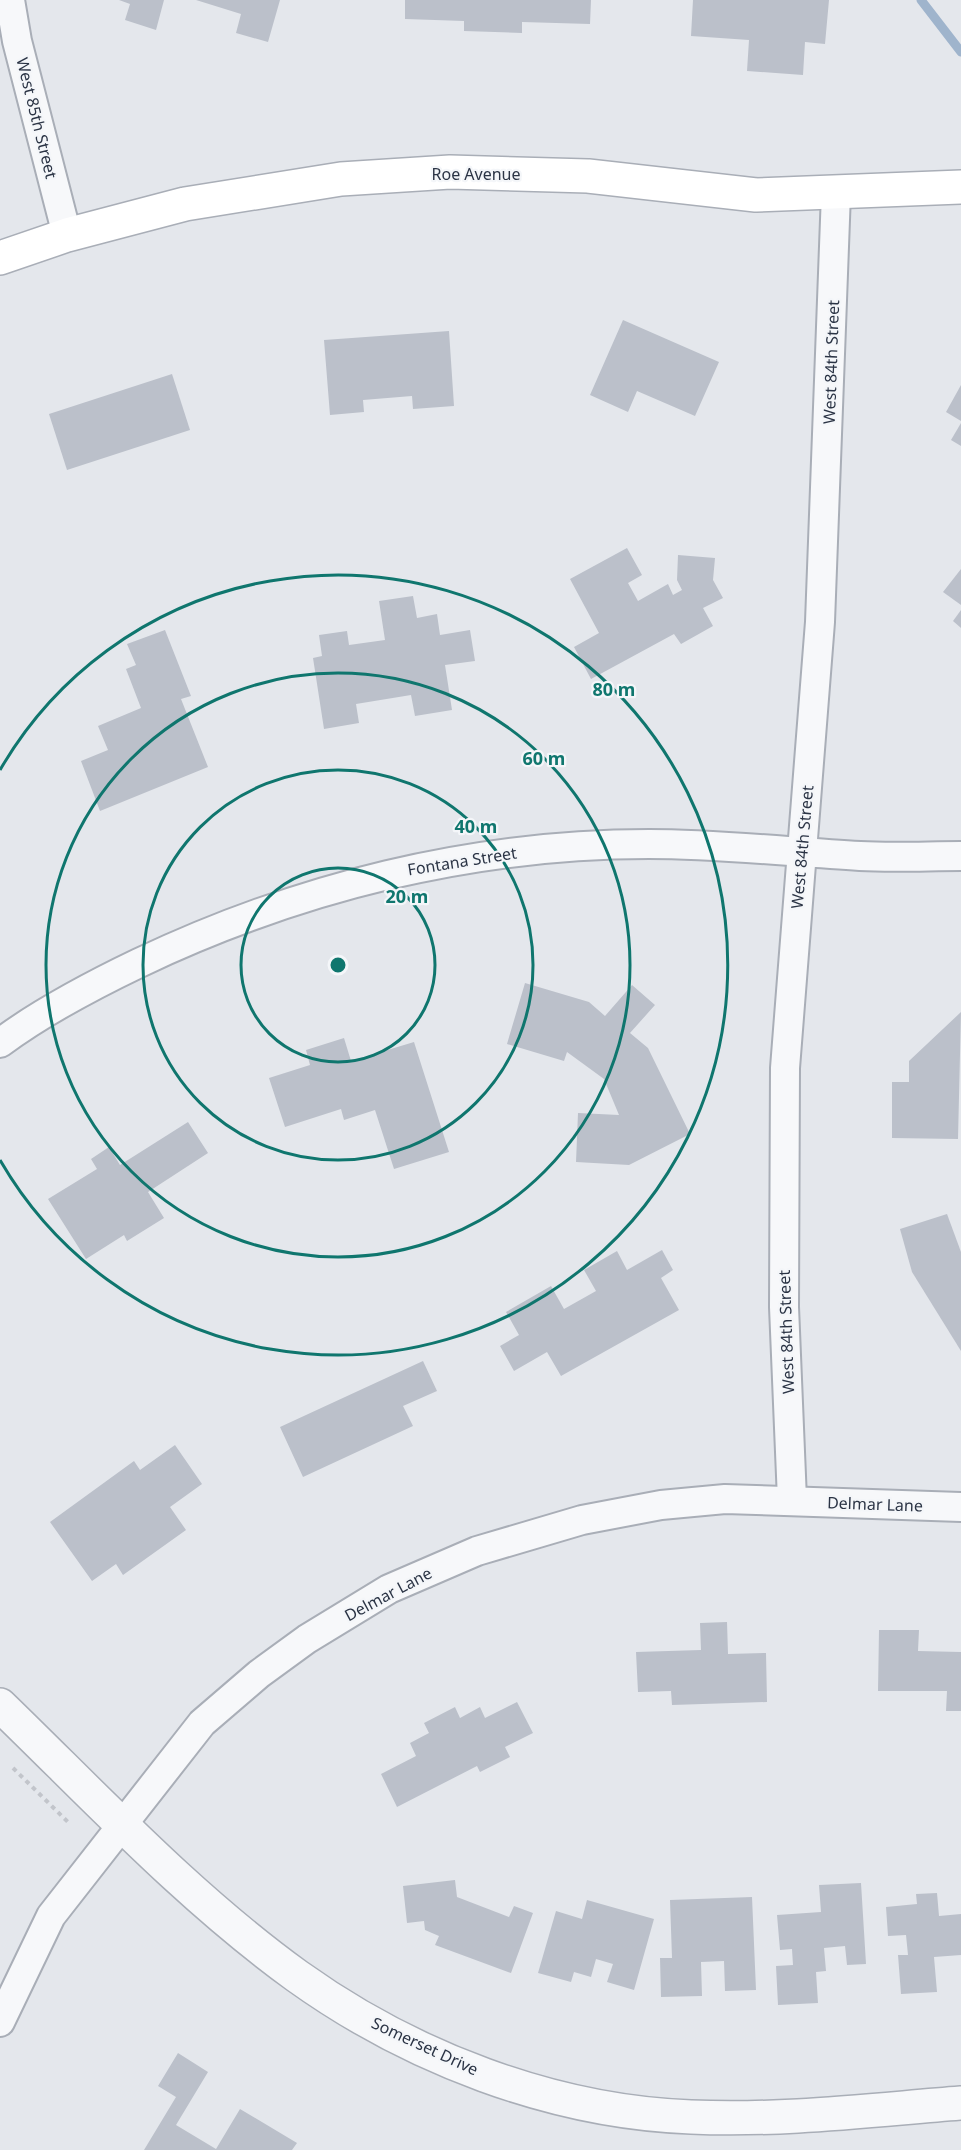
<svg xmlns="http://www.w3.org/2000/svg" width="961" height="2150" viewBox="0 0 961 2150" font-family="'Noto Sans',sans-serif">
<rect width="100%" height="100%" fill="#e4e7ec"/>
<g fill="none" stroke-linecap="round" stroke-linejoin="round">
<polyline stroke="#9fb4cc" stroke-width="9" points="921,0 961,52"/>
</g>
<g fill="#bbc0ca">
<polygon points="119,0 164,0 156,30 125,20 130,4"/>
<polygon points="196,0 280,0 268,42 236,33 241,14"/>
<polygon points="405,0 591,0 590,24 522,22 522,33 464,31 464,21 405,19"/>
<polygon points="693,0 829,0 825,44 805,42 803,75 747,71 749,40 691,36"/>
<polygon points="623,320 719,362 695,416 637,391 628,412 590,395"/>
<polygon points="449,331 454,406 413,409 412,396 363,400 364,412 330,415 324,340"/>
<polygon points="172,374 190,430 67,470 49,414"/>
<polygon points="961,385 961,421 946,412"/>
<polygon points="961,423 961,446 951,440"/>
<polygon points="627,548 642,575 628,583 638,601 668,584 673,595 682,590 677,580 678,555 715,558 713,580 723,598 703,608 713,626 681,644 674,634 591,679 574,647 599,633 570,579"/>
<polygon points="961,569 961,605 943,592"/>
<polygon points="413,596 417,618 437,614 440,635 470,630 475,661 445,665 452,710 415,716 411,695 356,704 359,723 324,729 313,658 322,656 319,635 347,631 349,645 385,640 379,601"/>
<polygon points="961,610 961,628 953,621"/>
<polygon points="165,630 191,696 181,699 208,767 100,811 81,761 108,750 98,726 141,708 126,669 136,665 127,644"/>
<polygon points="525,983 589,1002 605,1016 632,985 655,1005 630,1033 648,1048 690,1134 629,1165 576,1162 578,1113 619,1115 604,1079 567,1052 564,1061 507,1044"/>
<polygon points="961,1012 958,1139 892,1138 892,1082 909,1082 909,1061"/>
<polygon points="344,1038 351,1061 414,1042 449,1152 394,1169 375,1110 344,1120 341,1109 285,1127 269,1078 310,1065 306,1050"/>
<polygon points="188,1122 208,1153 148,1192 164,1218 127,1241 124,1235 86,1259 48,1199 97,1169 91,1159 109,1147 120,1165"/>
<polygon points="947,1214 961,1252 961,1351 912,1272 900,1229"/>
<polygon points="662,1250 673,1270 661,1278 679,1310 561,1376 547,1352 514,1371 500,1346 519,1335 506,1312 551,1286 564,1309 596,1291 584,1270 617,1251 627,1270"/>
<polygon points="423,1361 437,1391 403,1406 413,1426 303,1477 280,1427"/>
<polygon points="175,1445 202,1484 170,1507 186,1530 123,1575 116,1564 92,1581 50,1522 134,1461 140,1470"/>
<polygon points="727,1622 728,1654 766,1653 767,1702 672,1705 671,1691 638,1692 636,1652 701,1650 700,1623"/>
<polygon points="879,1630 919,1630 918,1651 961,1652 961,1711 946,1711 947,1691 878,1691"/>
<polygon points="517,1702 533,1733 505,1747 510,1757 480,1772 477,1766 397,1807 381,1774 416,1756 410,1743 429,1733 424,1723 455,1707 460,1718 480,1707 485,1718"/>
<polygon points="455,1880 457,1897 509,1917 514,1906 533,1913 511,1973 435,1945 439,1936 425,1930 424,1921 407,1923 403,1886"/>
<polygon points="861,1883 866,1964 847,1965 845,1946 824,1948 826,1971 816,1972 818,2003 778,2005 776,1966 793,1965 792,1949 780,1950 777,1915 821,1912 819,1885"/>
<polygon points="937,1893 939,1916 961,1914 961,1955 934,1957 937,1992 901,1994 898,1955 908,1955 906,1935 888,1936 886,1907 917,1904 916,1894"/>
<polygon points="752,1897 756,1990 725,1991 724,1961 701,1962 702,1996 661,1997 660,1958 672,1958 670,1900"/>
<polygon points="587,1900 654,1919 634,1990 607,1982 613,1964 596,1959 591,1977 574,1972 571,1982 538,1973 556,1911 582,1919"/>
<polygon points="178,2053 208,2072 176,2125 216,2149 240,2109 297,2143 292,2150 144,2150 176,2097 158,2086"/>
</g>
<g fill="none" stroke-linecap="round" stroke-linejoin="round">
<g stroke="#a9aeb7" stroke-width="32">
<g id="minor">
<polyline points="10,0 17,41 67,235"/>
<path d="M0 1043C43 1011 91 986 139 963 299 887 472 844 649 844 720 844 790 852 860 856 894 858 928 856 961 856"/>
<polyline points="792,1500 784,1307 785,1068 820,622 836,193"/>
<polyline points="0,2022 51,1916 202,1723 259,1674 307,1639 389,1589 477,1551 582,1520 661,1505 725,1499 961,1507"/>
</g>
</g>
<g stroke="#a9aeb7" stroke-width="36">
<path id="tertiary" d="M0 1705C96 1798 189 1898 297 1976 410 2057 552 2112 691 2117 782 2121 871 2110 961 2103"/>
</g>
<g stroke="#a9aeb7" stroke-width="36">
<polyline id="secondary" points="0,258 67,235 185,204 341,179 450,172 588,176 756,195 961,187"/>
</g>
<polyline stroke="#c2c5cb" stroke-width="4" stroke-dasharray="4.5 4.5" stroke-linecap="butt" points="13,1768 70,1824"/>
<use href="#minor" stroke="#f7f8fa" stroke-width="28"/>
<use href="#tertiary" stroke="#f7f8fa" stroke-width="33"/>
<use href="#secondary" stroke="#fff" stroke-width="33"/>
</g>
<g fill="none" stroke="#0f766e" stroke-width="3">
<circle cx="338" cy="965" r="97"/>
<circle cx="338" cy="965" r="195"/>
<circle cx="338" cy="965" r="292"/>
<path d="M0 770A390 390 0 1 1 0 1160"/>
</g>
<g text-anchor="middle" stroke-width="4.5" stroke-linejoin="round" paint-order="stroke">
<g font-size="16" fill="#2b3445" stroke="#f4f6f9">
<text transform="translate(37 118) rotate(76)" y="6">West 85th Street</text>
<text x="476" y="180">Roe Avenue</text>
<text transform="translate(831 362) rotate(-88)" y="6">West 84th Street</text>
<text transform="translate(802 847) rotate(-85)" y="6">West 84th Street</text>
<text transform="translate(462 861) rotate(-9)" y="6">Fontana Street</text>
<text transform="translate(786 1332) rotate(-92)" y="6">West 84th Street</text>
<text transform="translate(875 1504) rotate(2)" y="6">Delmar Lane</text>
<text transform="translate(388 1594) rotate(-28)" y="6">Delmar Lane</text>
<text transform="translate(425 2046) rotate(25)" y="6">Somerset Drive</text>
</g>
</g>
<circle cx="338" cy="965" r="9" fill="#0f766e" stroke="#f4f6f9" stroke-width="3"/>
<g font-size="18" text-anchor="middle" font-weight="bold" fill="#0f766e" stroke="#f4f6f9" stroke-width="4.5" stroke-linejoin="round" paint-order="stroke">
<text x="614" y="696">80 m</text>
<text x="544" y="765">60 m</text>
<text x="476" y="833">40 m</text>
<text x="407" y="903">20 m</text>
</g>
</svg>
